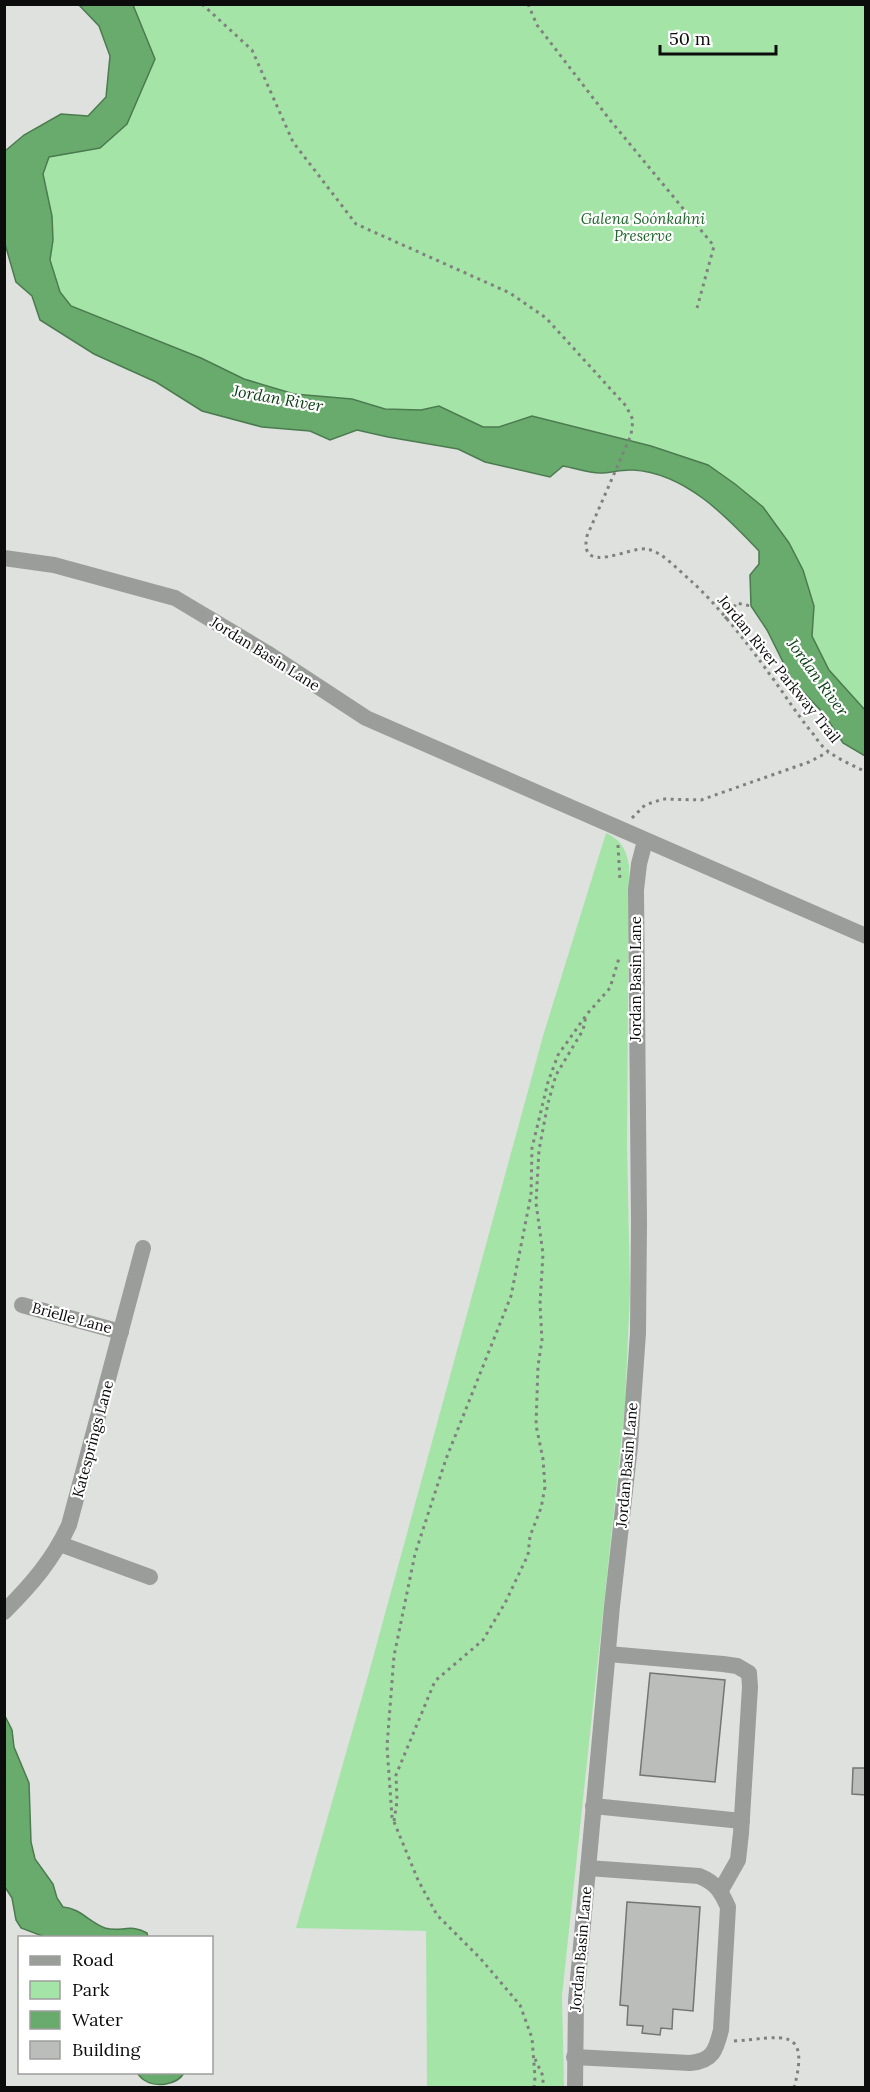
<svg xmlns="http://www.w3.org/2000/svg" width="870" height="2092" viewBox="0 0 870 2092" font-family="Lora,serif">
<rect width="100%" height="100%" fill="#dee1de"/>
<g fill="#a4e5a7">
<polygon points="103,5 865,5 865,721 801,637 735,498 593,447 238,389 45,295 37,142 110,121 123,26"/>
<path d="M606 833C621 840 626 849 629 865L627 1145 630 1291 625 1407 562 1996 564 2087H427L426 1931 296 1928 368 1676 543 1036Z"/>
</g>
<g fill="#68ab6d" stroke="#4c7b50" stroke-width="1.5">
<path d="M79 5H133L155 59 127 124 100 148 49 157 43 174 52 216 53 240 50 260 60 292 71 306 201 358 244 379 294 394 352 399 385 409 421 410 439 406 483 427H499L532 416 651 446 708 465 735 484 763 507 789 543 803 570 814 606 812 636 829 670 865 710V756L843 743 824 714 792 680 767 630 751 606 750 575 759 564V551C726 516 685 473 633 470 622 469 611 473 600 473 588 473 575 468 563 466L550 477 485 462 458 449 388 437 357 430 330 440 310 431 262 427 202 411 156 382 94 354 40 320 32 296 16 282 5 244V151L24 135 61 114 88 116 106 97 110 56 99 26Z"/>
<path d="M5 1716 12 1730 14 1747 29 1783 31 1842 35 1859 53 1884 57 1898 63 1907C80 1908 89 1922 105 1928 120 1933 130 1923 147 1933L148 1937H45L21 1928 16 1920 12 1898 5 1887Z"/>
<path d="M137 2073H184C177 2085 156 2088 144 2080 141 2078 139 2075 137 2073Z"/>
</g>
<g fill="#bbbdbb" stroke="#737673" stroke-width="1.5">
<polygon points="650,1673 725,1680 715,1782 640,1775"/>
<polygon points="853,1768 866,1768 866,1795 852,1794"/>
<polygon points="627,1902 700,1907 693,2011 673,2009 672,2029 661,2028 660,2035 642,2033 643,2026 627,2025 628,2006 620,2005"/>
</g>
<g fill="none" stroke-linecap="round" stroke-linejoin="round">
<g stroke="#7f817f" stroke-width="3" stroke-dasharray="3 4.5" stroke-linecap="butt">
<path d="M202 4 252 50 293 142 356 224 510 293 546 318 626 406 633 420 631 435 587 536C578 577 630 546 647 549 663 552 679 571 691 581 716 603 749 645 768 672 784 693 797 715 814 735 818 741 823 748 829 752 840 760 854 766 866 772"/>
<polyline points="528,4 537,25 610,120 714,246 697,308"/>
<polyline points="725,619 733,610 736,603 751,606"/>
<polyline points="632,818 645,805 663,799 701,800 809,762 828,752"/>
<polyline points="618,845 620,880"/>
<polyline points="394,1821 397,1801 396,1775 435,1681 483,1640 505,1603 528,1555 530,1536 541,1508 545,1487 543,1459 536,1425 538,1366 542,1340 540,1304 543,1254 536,1203 539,1150 548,1103 556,1075 583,1030 586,1016"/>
<path d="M734 2041C781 2038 811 2024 794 2088"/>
<polyline points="535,2059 543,2076 543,2088"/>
<polyline points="534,2088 535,2077 532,2038 520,2005 480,1958 437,1915 418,1880 392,1817 387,1746 394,1656 415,1554 446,1459 511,1296 531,1195 532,1148 548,1082 558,1055 587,1014 610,988 619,958"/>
</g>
<g stroke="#9b9d9b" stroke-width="16">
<polyline points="4,558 54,565 175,598 267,653 366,718 866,936"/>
<polyline points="22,1305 121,1332"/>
<polyline points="60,1544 150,1577"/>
<path d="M4 1612C31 1585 53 1560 69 1525L143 1248"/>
<polyline points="608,1654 723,1664 737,1666 749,1673 750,1687 741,1833 738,1860 721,1890"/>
<polyline points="593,1806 742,1821"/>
<path d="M574 2057 690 2063C713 2061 716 2050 721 2030L728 1907C721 1891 716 1883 699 1876L588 1868"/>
<polyline points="575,2088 576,2001 612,1606 630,1446 638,1333 639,1223 636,890 639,864 645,841"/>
</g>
</g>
<g text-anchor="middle" stroke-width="4.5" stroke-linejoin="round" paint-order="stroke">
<g font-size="15" font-style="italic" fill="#1d6428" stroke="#fff">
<text x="643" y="224">Galena Soónkahni<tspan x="643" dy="17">Preserve</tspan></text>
</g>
<g font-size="15" fill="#0b0c0b" stroke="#fff">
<text transform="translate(265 654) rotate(32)" y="5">Jordan Basin Lane</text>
<text transform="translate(779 669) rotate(51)" y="5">Jordan River Parkway Trail</text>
<text transform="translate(636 979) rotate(-90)" y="5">Jordan Basin Lane</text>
<text transform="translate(72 1318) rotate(15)" y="5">Brielle Lane</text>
<text transform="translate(93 1439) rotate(-75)" y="5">Katesprings Lane</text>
<text transform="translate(627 1465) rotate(-85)" y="5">Jordan Basin Lane</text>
<text transform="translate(581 1949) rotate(-85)" y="5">Jordan Basin Lane</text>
</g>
<g font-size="16" font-style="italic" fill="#0a3c13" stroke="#fff">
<text transform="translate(278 398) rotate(10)" y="6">Jordan River</text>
<text transform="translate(818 677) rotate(54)" y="6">Jordan River</text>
</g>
</g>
<rect width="870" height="2092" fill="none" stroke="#0b0c0b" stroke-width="12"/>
<rect x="18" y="1936" width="195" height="138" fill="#ffffff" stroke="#9d9e9d" stroke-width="1.5"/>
<rect x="30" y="1956" width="30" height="9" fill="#9b9d9b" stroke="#9d9e9d" stroke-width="1.5"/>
<text x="72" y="1966" font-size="18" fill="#0b0c0b">Road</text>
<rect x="30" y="1981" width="30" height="18" fill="#a4e5a7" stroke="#9d9e9d" stroke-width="1.5"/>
<text x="72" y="1996" font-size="18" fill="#0b0c0b">Park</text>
<rect x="30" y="2011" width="30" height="18" fill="#68ab6d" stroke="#9d9e9d" stroke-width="1.5"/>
<text x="72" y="2026" font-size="18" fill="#0b0c0b">Water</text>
<rect x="30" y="2041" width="30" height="18" fill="#bbbdbb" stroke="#9d9e9d" stroke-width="1.5"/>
<text x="72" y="2056" font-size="18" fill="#0b0c0b">Building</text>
<path d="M660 45v9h116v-9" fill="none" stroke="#0b0c0b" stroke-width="3"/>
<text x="669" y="45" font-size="18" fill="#0b0c0b" stroke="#ffffff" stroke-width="4.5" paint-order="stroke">50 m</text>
</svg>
